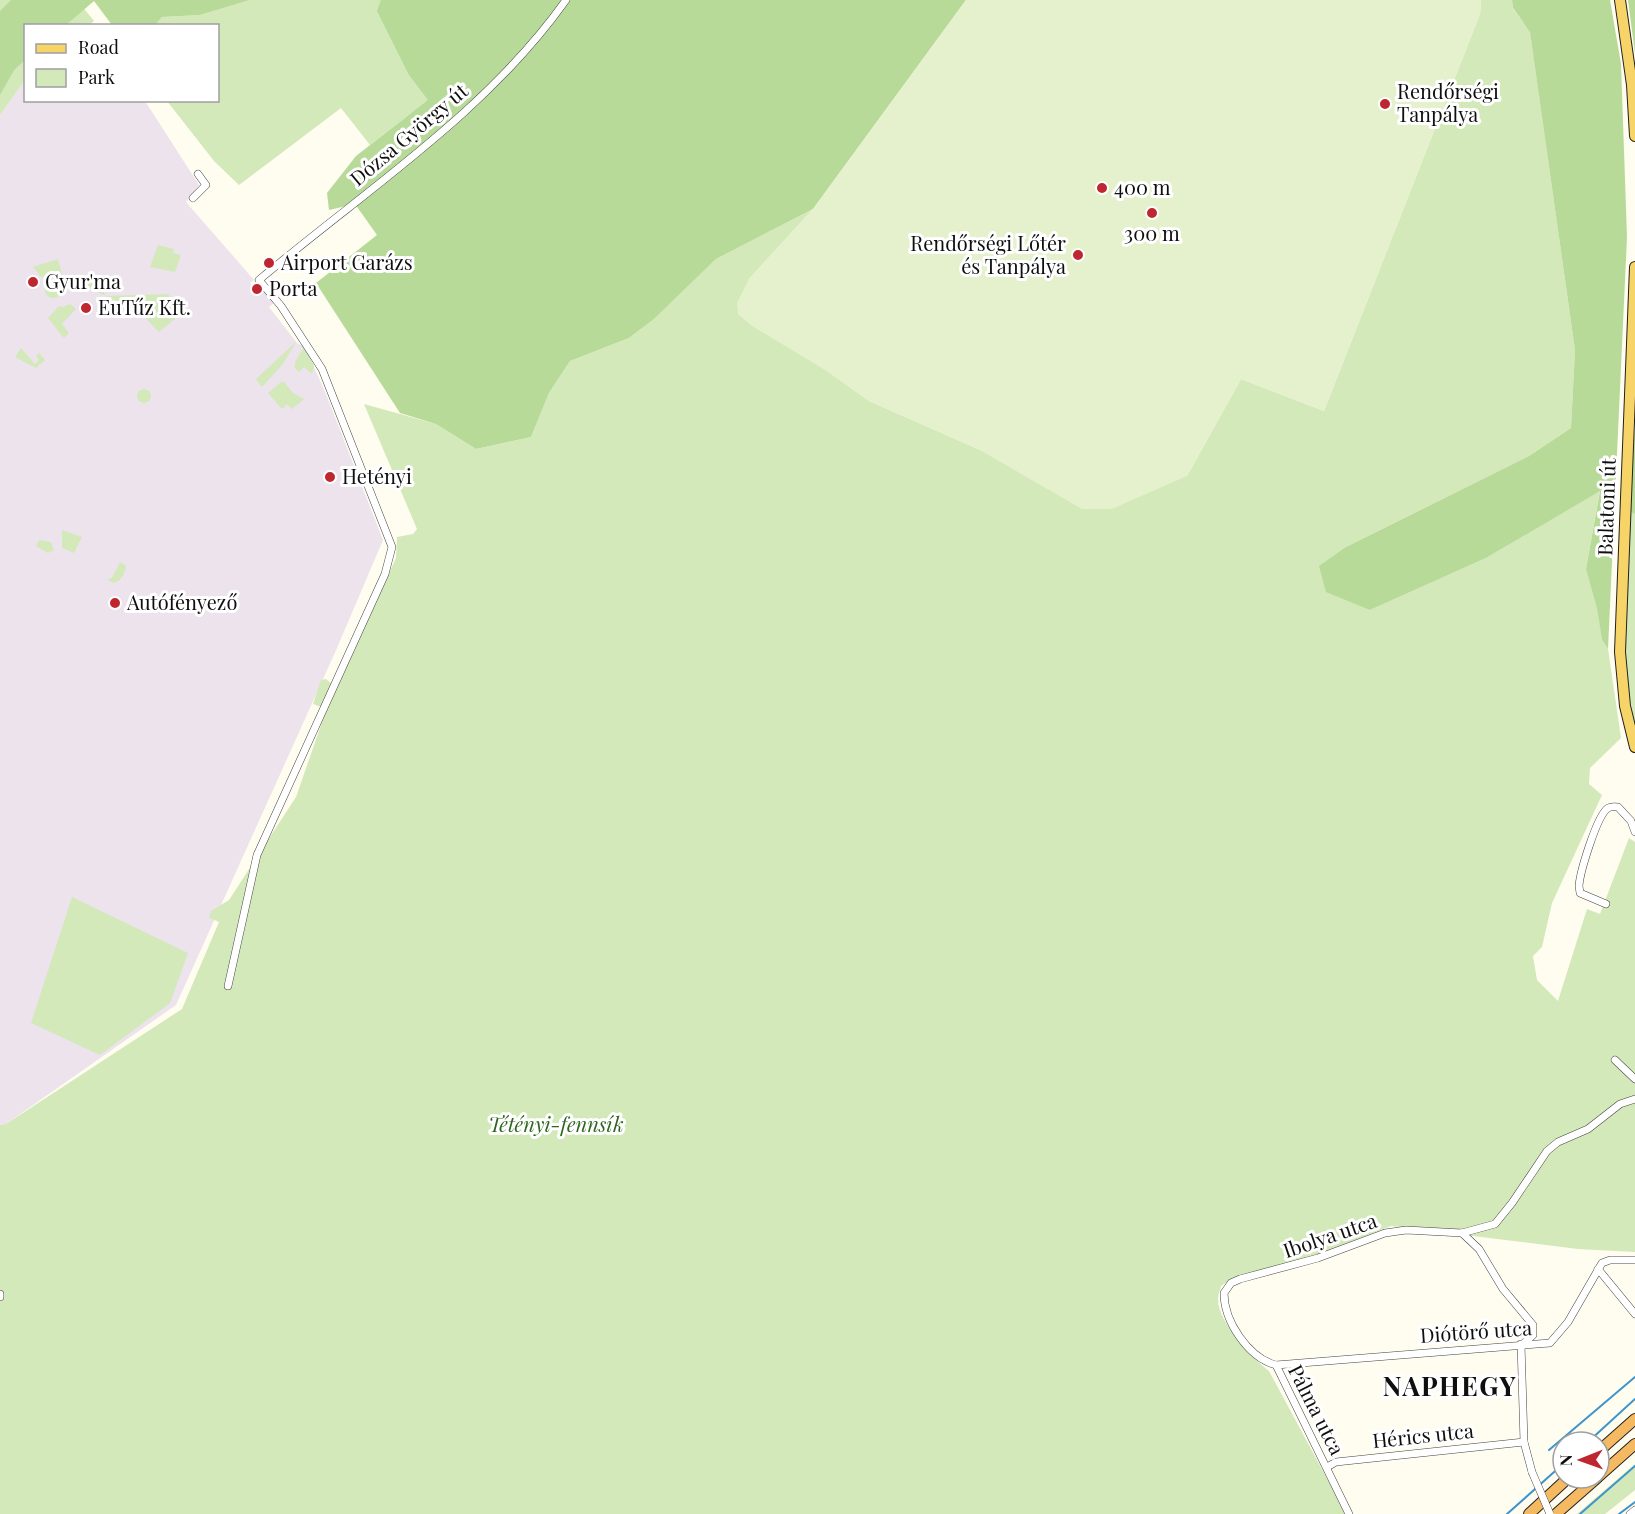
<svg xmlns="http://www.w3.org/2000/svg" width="1635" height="1514" viewBox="0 0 1635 1514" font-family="'Playfair Display',serif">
<rect width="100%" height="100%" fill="#fffcf0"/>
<polygon fill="#ece3ed" points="25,80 26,100 145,101 199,185 186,202 254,280 250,283 254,289 259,285 274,303 269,307 297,343 305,347 326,394 383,540 337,648 176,1005 6,1124 0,1125 0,115"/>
<g fill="#d3e9ba">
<polygon points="0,0 77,0 94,21 89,25 26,26 25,80 0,115"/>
<polygon points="250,0 555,0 507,66 410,114 370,145 341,108 239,185 214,161 167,101 218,100 218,26 154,26 162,17 200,15"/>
<path d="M1481 0H1512L1513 9 1530 31 1575 350 1571 428 1529 456 1346 547 1370 610 1486 558 1600 490 1586 569 1597 605 1602 640 1608 649 1621 738 1590 768 1589 784 1602 795 1552 903 1542 947 1533 956 1537 980 1558 1001 1587 909 1600 914 1629 838 1635 842V1252L1578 1249 1391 1226 1298 1262 1233 1278 1221 1286C1220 1290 1218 1295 1218 1299 1217 1321 1253 1358 1269 1371L1346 1514H0V1125L6 1124 182 1009 219 922 209 918 211 911 229 900 296 797 328 705 396 558 397 537 413 534 417 529 364 404 436 424 476 449 531 437 549 393 570 361 629 338 654 319 716 259 813 209 749 279 830 373 869 401 978 449 1187 476 1241 379 1324 411 1480 14Z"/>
<polygon points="158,245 174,249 173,253 181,255 175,272 150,267"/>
<polygon points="58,259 62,274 59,277 41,277 33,267"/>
<polygon points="78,281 102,282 105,296 168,294 182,313 159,332 139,311 77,283"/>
<circle cx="53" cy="290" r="8"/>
<polygon points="70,304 76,309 62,324 69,333 64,338 48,318 59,306 63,307"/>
<polygon points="296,342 283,364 262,387 256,379"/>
<polygon points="304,347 314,366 312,374 304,367 299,372 295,368 295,362"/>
<polygon points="21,348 35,364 39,360 36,356 39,353 45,360 36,368 15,357"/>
<polygon points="281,382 284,382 293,393 304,399 292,409 287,404 282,409 268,393"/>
<circle cx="144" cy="396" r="7"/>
<polygon points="1630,512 1635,514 1635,725 1625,671"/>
<polygon points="62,530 82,537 74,553 62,548"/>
<polygon points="39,540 51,542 54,550 48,553 36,546"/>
<path d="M120 562 126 566C126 573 120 582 113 583L107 579 112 578Z"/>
<polygon points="326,679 332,684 321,707 313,704 321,680"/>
<polygon points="72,897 188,953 170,1003 100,1055 31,1023"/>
<polygon points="1635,1464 1635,1490 1605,1514 1577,1514"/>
</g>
<g fill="#b7da99">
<polygon points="11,0 250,0 200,15 162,17 154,26 112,25 94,1 66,25 26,26 25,60 14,70 0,95 0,11"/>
<polygon points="381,0 966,0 813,209 716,259 654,319 629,338 570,361 549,393 531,437 476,449 436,424 400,413 316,283 377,235 355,204 329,210 327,193 356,156 428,100 409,75 377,11"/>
<polygon points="1512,0 1610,0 1621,64 1627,237 1608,649 1602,640 1597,608 1586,569 1600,491 1486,558 1370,610 1326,592 1319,566 1346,547 1529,456 1571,428 1575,350 1530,32 1513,8"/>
<polygon points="1628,0 1635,0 1635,54"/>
<polygon points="1635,423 1635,514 1630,512"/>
</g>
<polygon fill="#e4f1cc" points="966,0 1481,0 1480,14 1324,411 1241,379 1187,476 1112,509 1082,509 978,449 869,401 830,373 752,326 738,314 737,303 749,279 813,209"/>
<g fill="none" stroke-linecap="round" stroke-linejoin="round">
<g stroke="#3d94cc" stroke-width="2">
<polyline points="1588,1442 1635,1399"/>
<polyline points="1549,1450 1635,1377"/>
<polyline points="1507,1514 1563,1464"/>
<polyline points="1580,1514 1635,1466"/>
<polyline points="1619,1514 1635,1502"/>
</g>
<g stroke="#424242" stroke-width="8">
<g id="minor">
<polyline points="193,198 206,185 198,174"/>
<path d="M1606 904 1580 893 1579 886C1580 872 1597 815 1608 808 1612 806 1614 807 1618 807L1631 821 1635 832"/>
<path d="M228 986 257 855 385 574 392 547 322 369 281 306 259 280C364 191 486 113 566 0"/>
<polyline points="1615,1060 1635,1079"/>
<polyline points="1462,1233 1479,1249 1503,1289 1533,1325 1533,1335 1525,1342"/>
<polyline points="1598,1269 1635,1314"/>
<polyline points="0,1294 0,1297"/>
<polyline points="1521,1344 1524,1442 1532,1472"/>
<polyline points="1276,1365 1550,1343 1568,1322 1602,1263 1610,1260 1635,1260"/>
<polyline points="1327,1467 1336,1462 1524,1442"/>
<path d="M1349 1514 1276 1365C1249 1358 1224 1322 1224 1293L1231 1283 1240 1279 1318 1258 1385 1233 1406 1230 1462 1233 1495 1224 1512 1203 1547 1151 1558 1142 1588 1129 1620 1104 1635 1099"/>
<polyline points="1630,1514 1635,1510"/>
</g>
</g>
<g stroke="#202020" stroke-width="12">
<g id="primary">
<polyline points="1620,0 1632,85 1635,136"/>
<polyline points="1635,267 1620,652 1625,706 1635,747"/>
</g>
</g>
<g stroke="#202020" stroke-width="12">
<g id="trunk">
<polyline points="1599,1451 1635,1419"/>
<polyline points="1599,1476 1635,1444"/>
<polyline points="1529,1514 1568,1478"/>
<polyline points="1556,1514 1597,1478"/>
</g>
</g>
<use href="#minor" stroke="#fff" stroke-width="7"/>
<use href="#primary" stroke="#f7d468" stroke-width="10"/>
<use href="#trunk" stroke="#f5ba61" stroke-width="10"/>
<g stroke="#424242" stroke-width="8" stroke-linecap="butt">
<polyline id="minor-bridge" points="1532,1472 1550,1514"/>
</g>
<use href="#minor-bridge" stroke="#fff" stroke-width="7"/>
</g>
<g fill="#be272f" stroke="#fff" stroke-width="2">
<circle cx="1385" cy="104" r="6"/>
<circle cx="1102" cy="188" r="6"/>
<circle cx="1152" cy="213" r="6"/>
<circle cx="1078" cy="255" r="6"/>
<circle cx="269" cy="263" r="6"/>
<circle cx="33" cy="282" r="6"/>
<circle cx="257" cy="289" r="6"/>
<circle cx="86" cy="308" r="6"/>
<circle cx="330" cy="477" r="6"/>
<circle cx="115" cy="603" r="6"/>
</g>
<g text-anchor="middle" stroke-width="6" stroke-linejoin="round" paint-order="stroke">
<g font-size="20" fill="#0f0f0f" stroke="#fff" text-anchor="start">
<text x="1397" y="99">Rendőrségi<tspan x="1397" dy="23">Tanpálya</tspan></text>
<text x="1114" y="195">400 m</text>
<text x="1152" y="241" text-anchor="middle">300 m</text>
<text x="1066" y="251" text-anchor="end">Rendőrségi Lőtér<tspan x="1066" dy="23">és Tanpálya</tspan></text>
<text x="281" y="270">Airport Garázs</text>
<text x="45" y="289">Gyur'ma</text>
<text x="269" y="296">Porta</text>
<text x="98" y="315">EuTűz Kft.</text>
<text x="342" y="484">Hetényi</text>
<text x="127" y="610">Autófényező</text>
</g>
<g font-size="20" fill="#0f0f0f" stroke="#fff">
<text transform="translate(409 135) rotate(-40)" y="7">Dózsa György út</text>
<text transform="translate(1607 507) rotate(-88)" y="7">Balatoni út</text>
<text transform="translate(1330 1236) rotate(-19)" y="7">Ibolya utca</text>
<text transform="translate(1476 1332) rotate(-4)" y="7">Diótörő utca</text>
<text transform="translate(1316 1410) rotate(63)" y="7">Pálma utca</text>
<text transform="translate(1423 1436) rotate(-6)" y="7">Hérics utca</text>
</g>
<g font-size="20" font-style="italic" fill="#2e661f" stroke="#fff">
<text x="556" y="1132">Tétényi-fennsík</text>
</g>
<g font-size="26" font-weight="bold" letter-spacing="1.5" fill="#0f0f0f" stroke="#fff">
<text x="1450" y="1396">NAPHEGY</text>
</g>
</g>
<rect x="24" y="24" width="195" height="78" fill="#ffffff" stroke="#9f9f9f" stroke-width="1.5"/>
<rect x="36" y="44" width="30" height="9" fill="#f7d468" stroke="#9f9f9f" stroke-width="1.5"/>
<text x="78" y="54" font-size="18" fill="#0f0f0f">Road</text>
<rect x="36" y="69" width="30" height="18" fill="#d3e9ba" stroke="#9f9f9f" stroke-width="1.5"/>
<text x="78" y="84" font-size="18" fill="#0f0f0f">Park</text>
<g transform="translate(1581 1460) rotate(269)"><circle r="28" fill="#ffffff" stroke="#9f9f9f" stroke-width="1.5"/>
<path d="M0-4.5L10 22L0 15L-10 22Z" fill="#be272f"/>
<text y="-9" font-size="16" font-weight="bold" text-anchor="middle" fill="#0f0f0f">N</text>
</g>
</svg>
